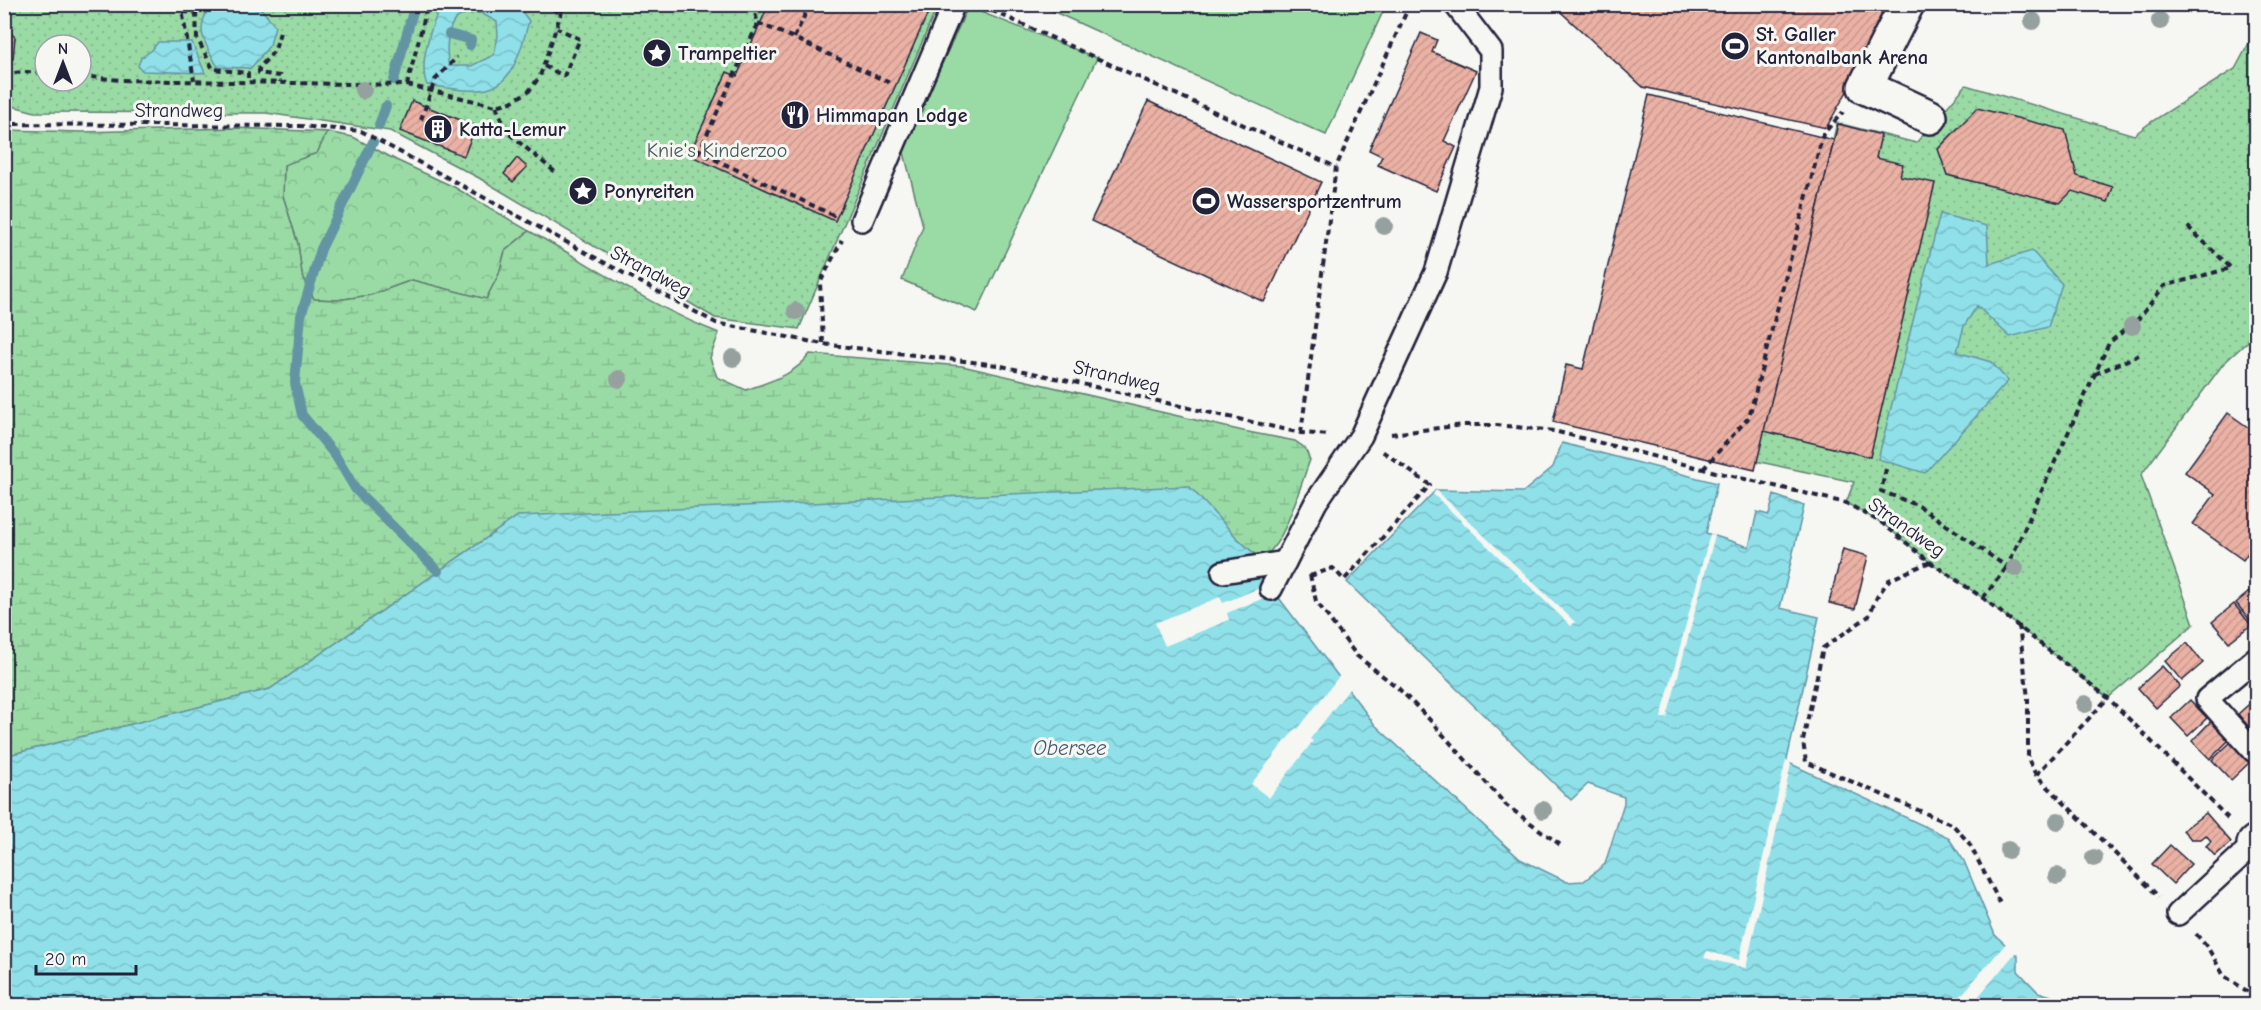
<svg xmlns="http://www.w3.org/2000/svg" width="2261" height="1010" viewBox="0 0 2261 1010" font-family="'Comic Neue',sans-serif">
<defs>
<pattern id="grass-dots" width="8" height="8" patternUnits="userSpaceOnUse" patternTransform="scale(1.5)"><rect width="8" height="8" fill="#9adba5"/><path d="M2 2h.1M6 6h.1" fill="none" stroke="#84bc8f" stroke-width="1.8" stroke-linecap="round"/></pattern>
<pattern id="forest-crowns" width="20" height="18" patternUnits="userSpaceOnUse" patternTransform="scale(1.5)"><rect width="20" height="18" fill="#9adba5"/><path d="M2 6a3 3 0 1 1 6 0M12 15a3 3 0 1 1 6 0" fill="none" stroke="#84bc8f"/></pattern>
<pattern id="wetland-marsh" width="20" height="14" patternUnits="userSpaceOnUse" patternTransform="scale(1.5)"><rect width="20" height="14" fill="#9adba5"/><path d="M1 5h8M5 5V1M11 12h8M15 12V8" fill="none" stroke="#84bc8f"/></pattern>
<pattern id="water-waves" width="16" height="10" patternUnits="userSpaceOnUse" patternTransform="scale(1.5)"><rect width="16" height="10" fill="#8fe0e9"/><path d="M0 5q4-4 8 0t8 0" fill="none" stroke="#7bc0c9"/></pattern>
<pattern id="building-hatch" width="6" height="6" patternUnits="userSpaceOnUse" patternTransform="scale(1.5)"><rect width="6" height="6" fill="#eab1a4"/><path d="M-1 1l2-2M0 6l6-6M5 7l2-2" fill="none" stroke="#c8988e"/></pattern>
</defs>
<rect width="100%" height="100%" fill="#f6f6f2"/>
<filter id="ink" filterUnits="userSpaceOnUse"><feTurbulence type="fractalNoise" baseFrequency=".0167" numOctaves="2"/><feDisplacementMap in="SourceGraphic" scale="12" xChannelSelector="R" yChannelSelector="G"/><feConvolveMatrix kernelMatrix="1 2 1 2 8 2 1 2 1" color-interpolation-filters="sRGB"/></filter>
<g filter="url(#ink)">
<g fill="url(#grass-dots)" stroke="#5e7e70" stroke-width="1.5" fill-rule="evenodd">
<path d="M5 5H938L799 329 715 318 479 178 390 131 266 113 35 112 13 106 5 108ZM45 45H81V81H45Z"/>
<polygon points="2256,30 2256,334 2223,364 2141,475 2194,624 2108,698 1983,598 1930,562 1882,523 1846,503 1854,482 1755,461 1837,123 1916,143 1966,85 2134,135 2151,122 2235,69"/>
</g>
<polygon fill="url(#forest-crowns)" stroke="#5e7e70" stroke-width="1.5" points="327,132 353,137 396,160 454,187 529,231 505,251 499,274 486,299 412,280 371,295 337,300 314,299 302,274 298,244 283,196 284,164 317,153"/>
<path fill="url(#wetland-marsh)" stroke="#5e7e70" stroke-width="1.5" d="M235 128 327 132 317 153 284 165 283 196 298 244 302 274 314 299 337 300 371 295 412 280 486 299 499 274 505 251 529 231C593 265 651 307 719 333L710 358 717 377 746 390C771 381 793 376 810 354L962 366 1243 431 1295 441 1305 448 1310 460C1301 482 1283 554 1259 558L1238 539 518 516 270 689 5 756V130L82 132Z"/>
<g fill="#9adba5" stroke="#5e7e70" stroke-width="1.5">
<polygon points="1039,5 1386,4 1386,5 1326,135"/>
<polygon points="968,7 1097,58 977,312 902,280 923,226 903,149"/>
</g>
<g fill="url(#water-waves)" stroke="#6394a3" stroke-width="1.5" fill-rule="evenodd">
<path d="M211 4 258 5 275 26 270 45 251 68 218 67C204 42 194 31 211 4Z"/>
<path d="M442 4 517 5 529 21C522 44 515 83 487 89 468 93 446 87 427 85 418 64 431 25 442 4ZM467 13H481L497 22 498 36 494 55 471 66H449C446 53 446 33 454 21 457 17 463 15 467 13Z"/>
<polygon points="158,42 192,42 205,73 143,71 138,66 141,58 152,50"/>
<polygon points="1940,214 1987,226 1989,264 2032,251 2062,284 2048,327 2010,337 1977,306 1964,326 1957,352 1991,362 2008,381 1925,473 1878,459"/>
<polygon points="1562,443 1717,483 1706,533 1749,547 1757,512 1769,515 1774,495 1804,506 1780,608 1819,617 1786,764 1791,764 1948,837 1964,861 1995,935 2018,956 2018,971 2038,992 2051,996 2056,1005 5,1006 5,756 270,689 518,516 1189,486 1238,539 1259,558 1261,574 1375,725 1520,859 1567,882 1584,881 1605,864 1624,803 1624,797 1588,784 1571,800 1347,582 1436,490 1523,492 1553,467"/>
</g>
<g fill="#f6f6f2">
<polygon points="1436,490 1575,622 1571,626 1433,494"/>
<polygon points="1710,534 1715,535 1667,718 1661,718"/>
<polygon points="1267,585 1274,594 1227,613 1229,620 1165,646 1155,623 1220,597 1223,603"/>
<polygon points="1340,675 1350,688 1310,739 1313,741 1269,798 1251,784 1296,728 1298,729"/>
<polygon points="1786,760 1791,764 1746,968 1704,958 1707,951 1739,960"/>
<polygon points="2008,941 2017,951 1978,997 1981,1000 1976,1005 1953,1005"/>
</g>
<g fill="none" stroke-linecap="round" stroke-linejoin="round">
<g stroke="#6394a3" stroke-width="10">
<polyline points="449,34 471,40 470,45"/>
<polyline points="394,80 415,4"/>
<polyline points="379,125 386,106"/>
<polyline points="373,142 321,249 301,316 295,383 302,415 335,455 356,490 438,571"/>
</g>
</g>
<g fill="url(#building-hatch)" stroke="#22223b" stroke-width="1.5">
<polygon points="769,4 932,4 835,221 689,155 727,72 737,76"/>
<polygon points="1552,4 1897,4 1826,128 1643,87"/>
<polygon points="4,27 15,37 13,59 4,61"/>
<polygon points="1421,33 1437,40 1432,52 1476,71 1444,141 1456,147 1436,191 1378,165 1382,156 1369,150"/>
<polygon points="1649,95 1834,140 1755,470 1553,422 1566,365 1583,369"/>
<polygon points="412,101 476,126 464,156 400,131"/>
<polygon points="1148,101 1321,182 1264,302 1091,221"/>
<polygon points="1977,108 2065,130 2077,176 2113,187 2108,202 2072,191 2060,203 1947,175 1938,149"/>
<polygon points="1838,124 1881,135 1876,158 1903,164 1900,176 1935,183 1870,457 1764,431"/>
<polygon points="517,158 527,167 513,182 504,174"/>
<polygon points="2228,413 2256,433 2253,440 2256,442 2256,542 2243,560 2193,524 2215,494 2185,472"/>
<polygon points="1843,549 1868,556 1855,609 1829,603"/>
<polygon points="2256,586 2256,621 2253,624 2236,603"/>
<polygon points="2234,604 2251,625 2229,642 2212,622"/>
<polygon points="2187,643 2203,663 2182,681 2165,661"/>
<polygon points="2162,666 2180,686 2156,708 2138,688"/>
<polygon points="2256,698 2256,736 2252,740 2242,729 2247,725 2238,714"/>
<polygon points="2190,700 2207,718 2188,736 2171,718"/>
<polygon points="2211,721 2229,740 2210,759 2192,741"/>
<polygon points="2231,742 2250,762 2231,780 2212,760"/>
<polygon points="2206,813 2231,842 2215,856 2206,846 2211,841 2206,835 2201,839 2191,839 2183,830"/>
<polygon points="2170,845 2191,864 2173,884 2152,864"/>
</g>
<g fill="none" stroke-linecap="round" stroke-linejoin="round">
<g stroke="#22223b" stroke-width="26">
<g id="service">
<polyline points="862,220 954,4"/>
<polyline points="1223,572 1285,562"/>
<polyline points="1271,589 1316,502 1361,436 1436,272 1491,87 1491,51 1455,4"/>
<polyline points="2256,658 2207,699 2254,751 2256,749"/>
<polyline points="2178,914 2254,844"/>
</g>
</g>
<g stroke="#22223b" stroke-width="38">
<g id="minor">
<polyline points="1907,4 1865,87 1930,117"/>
<polyline points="2254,844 2256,842"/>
</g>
</g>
<g stroke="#22223b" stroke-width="4" stroke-dasharray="6 4.5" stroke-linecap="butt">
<polyline points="181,4 194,80"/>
<polyline points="202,4 196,13 197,38 213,69 248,73 248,82"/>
<polyline points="544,4 561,14"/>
<polyline points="752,4 758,23 699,152 833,215 834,213"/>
<polyline points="810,4 794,38 890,83"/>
<polyline points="982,6 1336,167"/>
<polyline points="183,12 196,13"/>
<polyline points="758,23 794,38"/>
<polyline points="280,32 275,50 259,68 259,73 280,76 280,82"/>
<polyline points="544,66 564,76 580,39 557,28"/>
<polyline points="4,74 23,72 45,73"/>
<polyline points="81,76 120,80 407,85 428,4"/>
<polyline points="407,85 496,106 511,102 529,91 540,76 564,4"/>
<polyline points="496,106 508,133 555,172"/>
<polyline points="421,120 435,80 457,57"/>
<polyline points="4,124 300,126 361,131 716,323 823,344 997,365 1301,433 1330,435"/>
<polyline points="823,343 820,283 842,240"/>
<polyline points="2095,374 2139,355"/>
<polyline points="1301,433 1336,167 1410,4"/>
<polyline points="1391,434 1463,425 1497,425 1554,431 1703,469 1846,503 1882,523 1930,562 1983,598 2108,698 2230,820"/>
<polyline points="1703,469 1749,417 1823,134 1843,112"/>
<polyline points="1886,469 1881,491 1919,506 2007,567 2109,343 2139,318 2164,286 2231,268 2185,224"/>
<polyline points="1930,562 1889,580 1877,597 1869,616 1823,648 1803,741 1806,762 1953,825 1969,843 2000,903"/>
<polyline points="1310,575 1316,601 1357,656 1397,687 1429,719 1506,805 1562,846"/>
<polyline points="1310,576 1333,568 1344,580 1430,485 1382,451"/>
<polyline points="1983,598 2007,567"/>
<polyline points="2019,625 2028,698 2028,759 2036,775 2159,897"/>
<polyline points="2036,775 2108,698"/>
<polyline points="2196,934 2208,948 2224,976 2256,997"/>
</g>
<use href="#service" stroke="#f6f6f2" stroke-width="21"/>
<use href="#minor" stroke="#f6f6f2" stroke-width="33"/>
</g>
<g fill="#95a09f">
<circle cx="2033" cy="21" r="9"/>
<circle cx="2160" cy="21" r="9"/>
<circle cx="363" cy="90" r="9"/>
<circle cx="1384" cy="226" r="9"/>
<circle cx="796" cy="311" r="9"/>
<circle cx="2132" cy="326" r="9"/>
<circle cx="733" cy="358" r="9"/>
<circle cx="619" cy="379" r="9"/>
<circle cx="2015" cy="568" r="9"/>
<circle cx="2085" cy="704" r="9"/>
<circle cx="1543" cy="810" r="9"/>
<circle cx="2058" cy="821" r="9"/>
<circle cx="2008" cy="850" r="9"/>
<circle cx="2094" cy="858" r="9"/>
<circle cx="2057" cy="876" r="9"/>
</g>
</g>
<defs>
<g id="stadium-disc" transform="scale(1.5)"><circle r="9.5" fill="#22223b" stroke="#f6f6f2"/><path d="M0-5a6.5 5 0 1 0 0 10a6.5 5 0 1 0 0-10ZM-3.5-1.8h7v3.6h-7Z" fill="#fff"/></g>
<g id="sight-disc" transform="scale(1.5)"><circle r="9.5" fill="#22223b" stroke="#f6f6f2"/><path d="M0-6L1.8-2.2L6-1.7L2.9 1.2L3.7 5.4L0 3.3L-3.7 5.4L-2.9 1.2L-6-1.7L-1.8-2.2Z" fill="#fff"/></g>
<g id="restaurant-disc" transform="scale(1.5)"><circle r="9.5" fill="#22223b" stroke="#f6f6f2"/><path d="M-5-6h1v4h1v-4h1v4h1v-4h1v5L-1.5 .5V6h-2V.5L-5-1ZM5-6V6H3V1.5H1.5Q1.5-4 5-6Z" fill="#fff"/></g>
<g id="building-disc" transform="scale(1.5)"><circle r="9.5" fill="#22223b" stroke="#f6f6f2"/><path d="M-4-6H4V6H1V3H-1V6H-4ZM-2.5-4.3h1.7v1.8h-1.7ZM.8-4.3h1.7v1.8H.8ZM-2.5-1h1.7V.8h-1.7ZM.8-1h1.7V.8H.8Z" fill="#fff"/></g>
</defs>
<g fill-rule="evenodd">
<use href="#stadium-disc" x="1735" y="46"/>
<use href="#sight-disc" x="657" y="53"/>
<use href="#restaurant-disc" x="795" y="115"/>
<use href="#building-disc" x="438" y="129"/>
<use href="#sight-disc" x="583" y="191"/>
<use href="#stadium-disc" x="1206" y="201"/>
</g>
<g text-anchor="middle" stroke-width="6" stroke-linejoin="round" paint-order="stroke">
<g font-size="20" font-weight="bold" fill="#22223b" stroke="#f6f6f2" text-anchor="start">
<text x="1756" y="41">St. Galler<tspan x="1756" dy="23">Kantonalbank Arena</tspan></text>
<text x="678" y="60">Trampeltier</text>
<text x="816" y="122">Himmapan Lodge</text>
<text x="459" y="136">Katta-Lemur</text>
<text x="604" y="198">Ponyreiten</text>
<text x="1227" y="208">Wassersportzentrum</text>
</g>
<g font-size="20" fill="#22223b" stroke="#f6f6f2">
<text x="179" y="117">Strandweg</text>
<text transform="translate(651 271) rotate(28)" y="7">Strandweg</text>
<text transform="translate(1117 376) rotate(13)" y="7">Strandweg</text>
<text transform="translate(1907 527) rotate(35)" y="7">Strandweg</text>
</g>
<g font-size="20" fill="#465a5b" stroke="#f6f6f2">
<text x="717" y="157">Knie's Kinderzoo</text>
</g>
<g font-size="21" font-style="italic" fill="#435b6f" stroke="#f6f6f2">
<text x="1070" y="755">Obersee</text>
</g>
</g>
<rect width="2261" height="1010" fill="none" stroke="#f6f6f2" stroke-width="24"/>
<rect x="12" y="12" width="2237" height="986" fill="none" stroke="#22223b" stroke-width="2" filter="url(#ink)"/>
<g transform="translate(63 63)"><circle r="28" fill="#f6f6f2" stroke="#a1a1a9" stroke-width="1.5"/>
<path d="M0-4.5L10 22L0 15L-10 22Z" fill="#22223b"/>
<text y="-9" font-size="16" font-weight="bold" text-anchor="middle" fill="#22223b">N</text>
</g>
<path d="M36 965v9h100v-9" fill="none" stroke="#22223b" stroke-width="3"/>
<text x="45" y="965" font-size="18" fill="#22223b" stroke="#f6f6f2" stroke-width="4.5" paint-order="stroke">20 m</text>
</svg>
